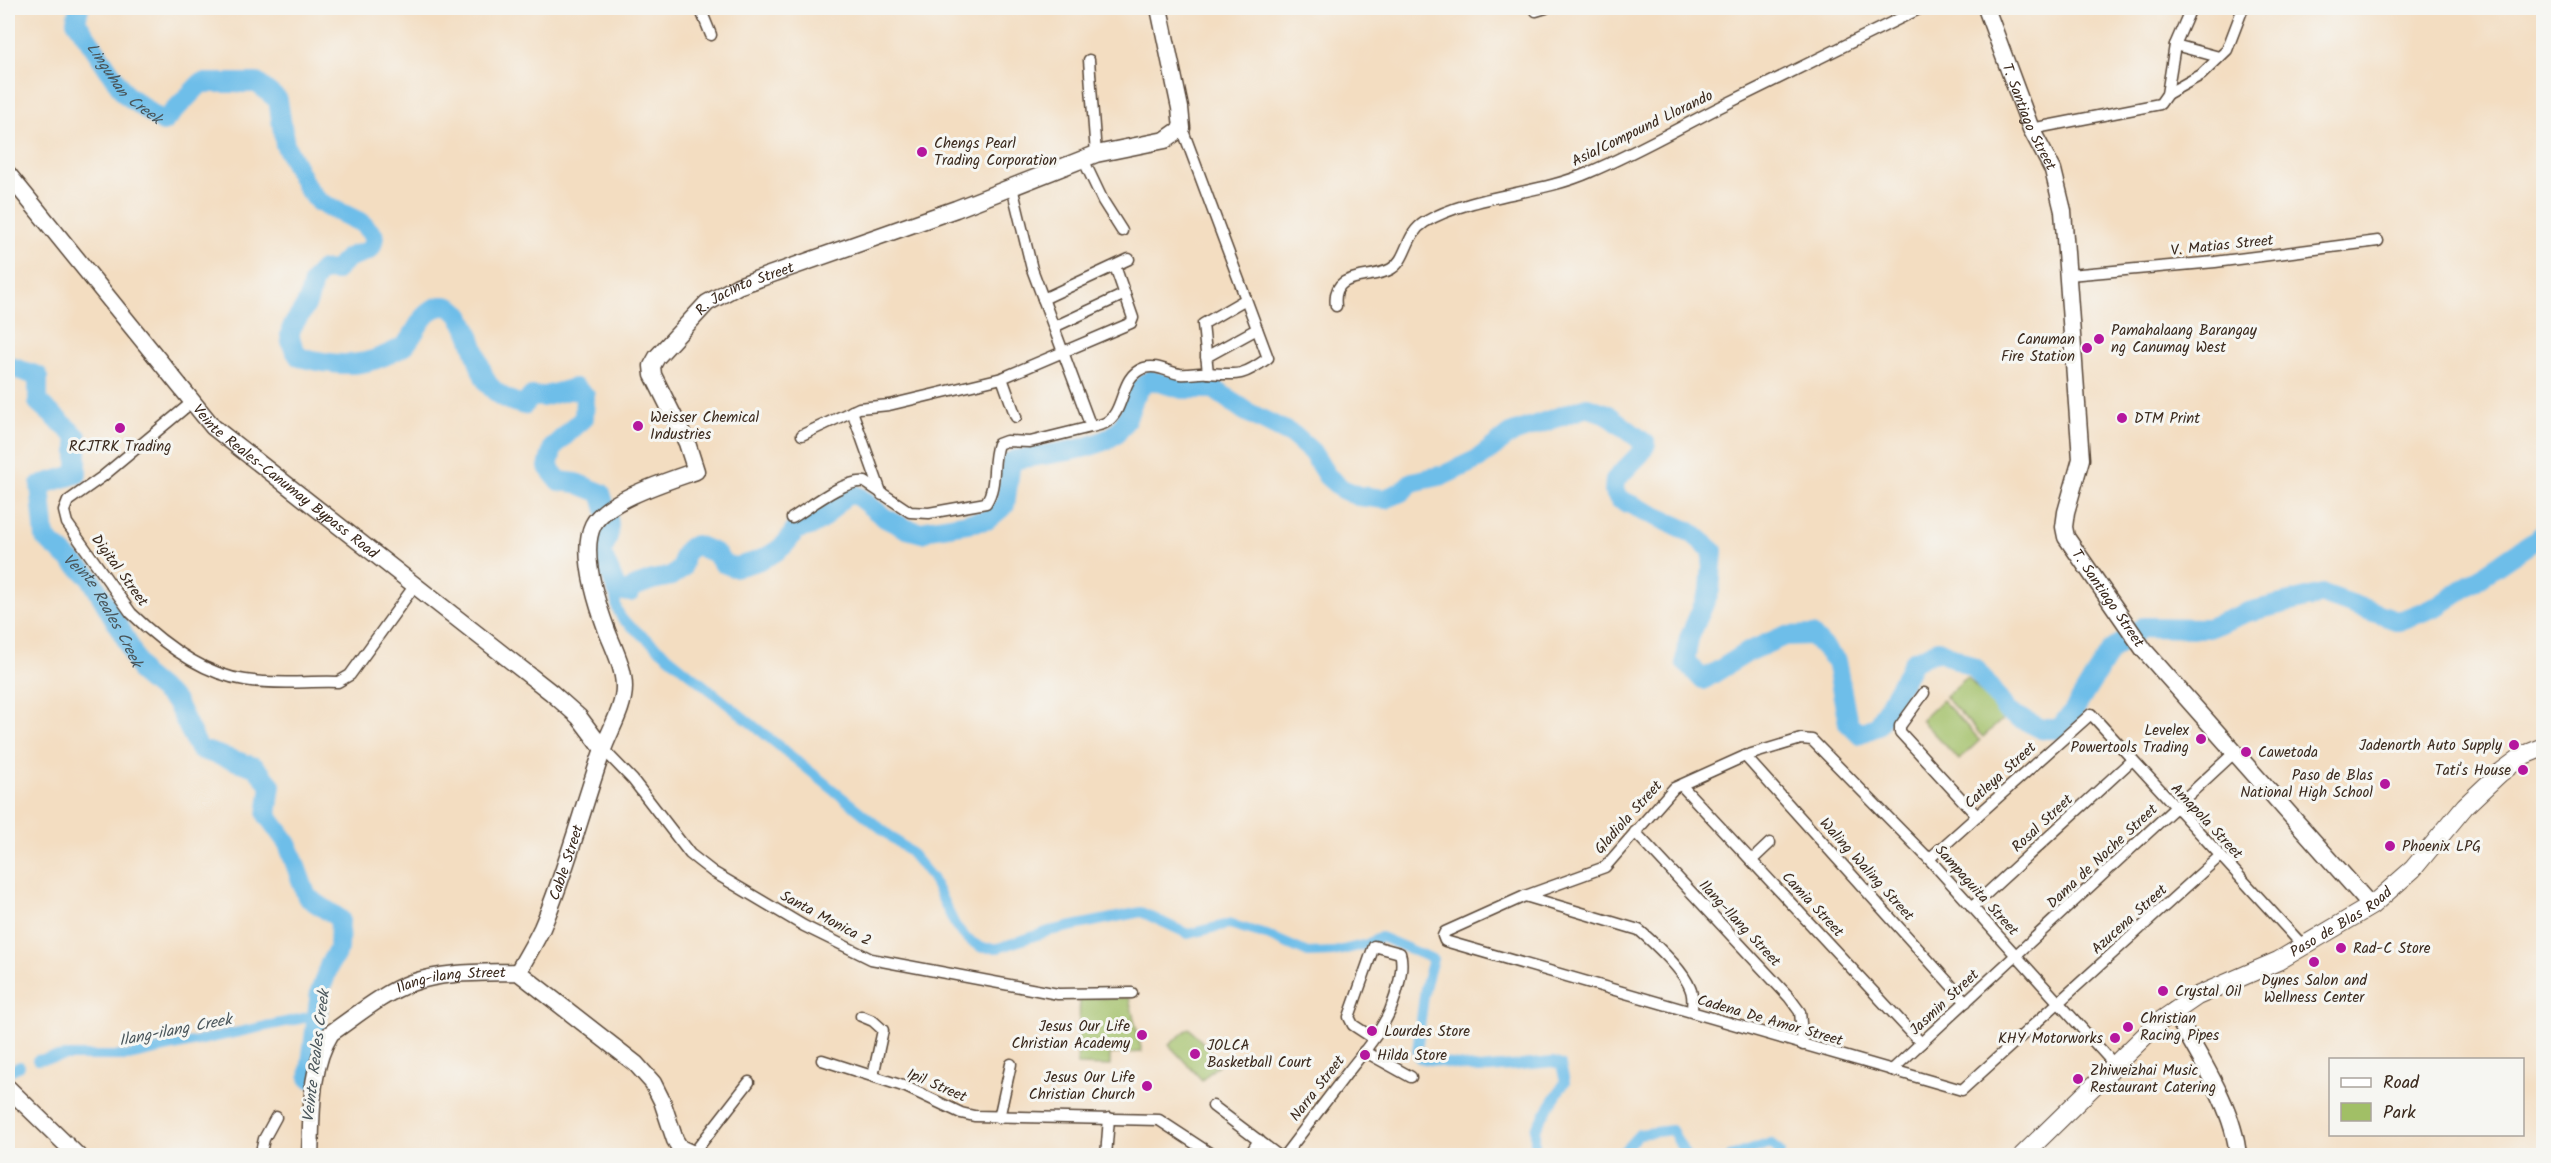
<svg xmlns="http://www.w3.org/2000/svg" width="2551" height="1163" viewBox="0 0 2551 1163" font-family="Kalam,sans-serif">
<rect width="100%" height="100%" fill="#f6f6f2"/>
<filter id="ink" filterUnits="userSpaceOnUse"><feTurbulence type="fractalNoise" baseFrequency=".0167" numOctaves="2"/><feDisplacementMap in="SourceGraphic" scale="12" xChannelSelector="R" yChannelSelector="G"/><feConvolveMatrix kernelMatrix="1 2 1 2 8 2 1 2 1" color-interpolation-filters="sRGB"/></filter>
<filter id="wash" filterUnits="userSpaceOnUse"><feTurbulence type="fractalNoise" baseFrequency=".008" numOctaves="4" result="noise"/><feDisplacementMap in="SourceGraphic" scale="24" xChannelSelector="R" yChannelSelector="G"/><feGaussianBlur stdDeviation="1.35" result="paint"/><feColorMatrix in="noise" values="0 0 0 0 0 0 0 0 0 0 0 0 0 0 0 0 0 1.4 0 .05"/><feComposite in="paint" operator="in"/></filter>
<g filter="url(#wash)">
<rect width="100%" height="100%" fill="#f3ddc1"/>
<g fill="#a1bf66" stroke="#6e7442" stroke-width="1.5">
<polygon points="1967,677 2005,717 1983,737 1945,697"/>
<polygon points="1942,700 1980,740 1959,760 1921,720"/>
<polygon points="1080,998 1129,998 1142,1052 1110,1054 1110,1066 1077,1065"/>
<polygon points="1189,1028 1221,1062 1202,1080 1169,1045"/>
</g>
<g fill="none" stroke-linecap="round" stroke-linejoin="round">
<g stroke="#6ebee9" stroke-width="10">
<polyline points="612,580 617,609 622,619 910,852 932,878 955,925 967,939 982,948 998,948 1049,931 1141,912 1188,934 1229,924 1267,935 1308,953 1334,952 1367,944 1381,937 1433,959 1425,988 1417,1051 1419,1058 1479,1069 1553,1062 1561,1065 1565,1082 1535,1129 1535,1156"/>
<polyline points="37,1060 65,1056 128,1056 318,1015"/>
<polyline points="8,1072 20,1066"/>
<polyline points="1619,1156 1639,1134 1672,1130 1686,1156"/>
<polyline points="1731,1156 1771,1143 1780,1152 1779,1156"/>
</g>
<g stroke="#6ebee9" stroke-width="20">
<path id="s1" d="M79 8 76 21 125 94 163 122 201 83H257L278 100 285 145 307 188 319 202 362 223 374 236C372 256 365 250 350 257 344 259 340 267 335 271L323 270C307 285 314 288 307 303 295 327 280 329 299 357 329 364 355 369 384 356 391 353 399 350 405 345 417 333 422 309 442 306 470 303 475 368 489 385 498 396 511 402 524 405L532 396 542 397 575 388 585 396 584 418 553 447 548 467 559 481 576 483 601 493C608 517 615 530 601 552L617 590 630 592 634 587 652 580 672 576 682 568 684 555 689 548 696 545 715 553 723 563 733 567C756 564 786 552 795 529 828 527 828 504 851 493L859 497 885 518 907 529 922 533 931 529 987 520 1005 505 1011 462 1015 460C1042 453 1102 452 1120 429 1135 411 1128 392 1151 380L1182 389H1214L1245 411 1293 435 1312 452 1327 476 1342 489 1358 496 1385 499 1401 492 1412 482 1444 475 1478 459 1510 434 1587 407 1607 414 1646 444 1641 453 1615 480 1614 491 1619 499 1692 533 1713 551 1710 590 1689 638 1685 661 1703 680 1748 652 1784 636 1812 635 1836 661 1848 723 1859 734 1877 726 1914 661 1938 650 1975 668 2008 712 2042 729H2058L2073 712 2111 650 2143 627 2208 628 2248 612 2323 594 2399 621 2438 606 2544 534"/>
<path id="s2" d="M8 366 38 376V402L77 437V474L40 485 45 538 90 577 127 641 142 674 176 702 199 749 255 767 271 785 267 815 288 844 307 897 340 919 339 949 330 963 320 992 309 1078"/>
</g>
</g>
</g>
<g filter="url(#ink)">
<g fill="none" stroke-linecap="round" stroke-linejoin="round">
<g stroke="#574536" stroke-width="13">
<g id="street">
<polyline points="700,8 711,35"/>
<polyline points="1536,11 1546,8"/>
<polyline points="2175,45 2219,57"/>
<polyline points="1089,60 1096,154"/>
<polyline points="2167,94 2201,75 2227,50 2243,8"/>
<polyline points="2031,129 2160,104 2167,94 2175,45 2191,8"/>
<polyline points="1083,159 1103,201 1122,231"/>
<polyline points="2069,275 2215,262 2378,241"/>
<polyline points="1043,299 1129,259"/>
<path d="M1336 306C1331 269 1370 281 1391 269 1408 259 1405 234 1425 222 1473 194 1539 195 1590 172 1633 154 1675 130 1716 109 1784 75 1853 42 1921 8"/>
<polyline points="1054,327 1125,294"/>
<polyline points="1206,357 1257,329"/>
<polyline points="1208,373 1203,324 1246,299"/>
<polyline points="1002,378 1016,417"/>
<path d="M191 403 102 477 68 501 64 511 67 523 131 613C162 643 202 674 245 680 275 685 308 681 338 682L350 675 415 585"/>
<polyline points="852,411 882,495"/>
<path d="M1091 427C1095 426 1101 425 1105 423 1126 412 1119 376 1144 368 1157 364 1167 372 1180 374 1189 375 1199 372 1208 373 1238 375 1242 377 1268 358L1182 128"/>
<polyline points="802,435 859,408 889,405 1002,378 1131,323 1133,318 1115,266"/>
<path d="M792 518C810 507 844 479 865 482L910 512 929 513 986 503C998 484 991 464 998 444L1006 441 1030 442 1091 427 1032 269 1012 187"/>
<polyline points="1924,693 1900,726 1900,732 1977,816"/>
<polyline points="603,749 633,780 690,854 713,872 804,926 871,959 1058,994 1132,993"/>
<polyline points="1745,756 1966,1002"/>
<polyline points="1681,785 1921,1043"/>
<polyline points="1635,832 1789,997 1800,1012 1803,1045"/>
<polyline points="1929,859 2091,714 2304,947"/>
<polyline points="1752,860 1770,843"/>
<path d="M1525 896 1639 930C1654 943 1683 970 1690 988 1694 996 1692 1004 1692 1012"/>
<polyline points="1972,907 2131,761"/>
<polyline points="861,1016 873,1021 883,1030 873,1076"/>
<polyline points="1364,1051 1411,1077"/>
<polyline points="822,1060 906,1087 961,1113 974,1116 1159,1120 1214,1156"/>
<polyline points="2114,1064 1929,859 1812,740 1801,739 1745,756 1674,788 1605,867 1525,896 1445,932 1443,936 1445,941 1962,1090 2220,856"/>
<polyline points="1892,1070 2234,753"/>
<polyline points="1213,1106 1279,1156"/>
<polyline points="999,1118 1011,1064"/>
<polyline points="693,1154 749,1082"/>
<polyline points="260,1156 264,1139 276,1117"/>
<polyline points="1106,1156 1109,1118"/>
<polyline points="1249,1156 1259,1140"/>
<path d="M1284 1156C1305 1128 1327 1100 1348 1072 1363 1053 1380 1033 1390 1011 1396 996 1405 968 1400 953L1374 946 1349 1017 1353 1025 1373 1038"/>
</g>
</g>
<g stroke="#574536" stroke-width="19">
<g id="secondary">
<path id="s3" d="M1986 8 2031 129 2053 170 2063 211 2081 459 2066 512 2064 527 2066 537 2144 650 2371 906"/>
<path id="s4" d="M8 174 213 427 552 693 579 717 603 749"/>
<path id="s5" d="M518 972C526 957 535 943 542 928 566 872 582 809 602 752 609 731 624 709 624 687 624 668 614 649 607 631 597 604 580 552 593 525 605 500 671 480 696 471L687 443 653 375 652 366 657 357 707 303 738 286 956 209 1096 154 1165 140 1182 128 1180 108 1159 8"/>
<path d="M2174 1011C2197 1054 2234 1107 2238 1156"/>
<polyline points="8,1088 78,1156"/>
<path id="s6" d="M310 1156C312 1115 309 1068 331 1033 356 1016 383 993 411 983 445 971 483 973 518 972L636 1064 653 1083 662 1101 675 1140 680 1148 698 1156"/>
</g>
</g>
<g stroke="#574536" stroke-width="20">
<g id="primary">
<path id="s7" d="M2022 1156 2159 1022 2197 996 2278 961 2371 906 2413 869 2465 806 2500 773 2524 755 2544 747"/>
</g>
</g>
<use href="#street" stroke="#fff" stroke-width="10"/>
<use href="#secondary" stroke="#fff" stroke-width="16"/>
<use href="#primary" stroke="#fff" stroke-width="18"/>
</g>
</g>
<g fill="#b5179e" stroke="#f6f6f2" stroke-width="2">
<circle cx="922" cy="152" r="6"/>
<circle cx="2099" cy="339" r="6"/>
<circle cx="2087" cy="348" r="6"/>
<circle cx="2122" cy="418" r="6"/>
<circle cx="638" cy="426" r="6"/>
<circle cx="120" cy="428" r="6"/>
<circle cx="2201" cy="739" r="6"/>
<circle cx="2514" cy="745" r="6"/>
<circle cx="2246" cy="752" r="6"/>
<circle cx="2523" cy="770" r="6"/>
<circle cx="2385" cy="784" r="6"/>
<circle cx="2390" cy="846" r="6"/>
<circle cx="2341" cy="948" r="6"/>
<circle cx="2314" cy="962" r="6"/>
<circle cx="2163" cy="991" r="6"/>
<circle cx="2128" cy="1027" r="6"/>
<circle cx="1372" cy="1031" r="6"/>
<circle cx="1142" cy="1035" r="6"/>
<circle cx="2115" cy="1038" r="6"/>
<circle cx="1195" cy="1054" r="6"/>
<circle cx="1365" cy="1055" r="6"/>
<circle cx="2078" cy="1079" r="6"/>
<circle cx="1147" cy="1086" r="6"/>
</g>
<g text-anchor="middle" stroke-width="6" stroke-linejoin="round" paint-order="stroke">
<g font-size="15" fill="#3b2a1e" stroke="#f6f6f2">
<text dy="5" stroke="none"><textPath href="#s3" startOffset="117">T. Santiago Street</textPath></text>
<text transform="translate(1642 128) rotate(-26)" y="5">Asia/Compound Llorando</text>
<text transform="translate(2222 245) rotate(-6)" y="5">V. Matias Street</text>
<text dy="5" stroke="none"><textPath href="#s5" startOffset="830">R. Jacinto Street</textPath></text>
<text dy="5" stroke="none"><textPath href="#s4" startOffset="416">Veinte Reales-Canumay Bypass Road</textPath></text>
<text transform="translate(120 570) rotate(54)" y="5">Digital Street</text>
<text dy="5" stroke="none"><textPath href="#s3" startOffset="621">T. Santiago Street</textPath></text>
<text transform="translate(2000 775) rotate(-42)" y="5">Catleya Street</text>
<text transform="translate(1628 817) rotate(-48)" y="5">Gladiola Street</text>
<text transform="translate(2207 821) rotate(47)" y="5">Amapola Street</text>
<text transform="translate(2042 823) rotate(-43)" y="5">Rosal Street</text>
<text transform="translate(2102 856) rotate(-43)" y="5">Dama de Noche Street</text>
<text dy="5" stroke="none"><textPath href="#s5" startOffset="120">Cable Street</textPath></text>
<text transform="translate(1867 869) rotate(48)" y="5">Waling Waling Street</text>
<text transform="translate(1977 890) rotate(48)" y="5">Sampaguita Street</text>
<text transform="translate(1813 904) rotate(47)" y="5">Camia Street</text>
<text transform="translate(826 918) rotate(28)" y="5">Santa Monica 2</text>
<text transform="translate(2129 919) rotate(-42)" y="5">Azucena Street</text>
<text dy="5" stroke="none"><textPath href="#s7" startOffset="400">Paso de Blas Road</textPath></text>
<text transform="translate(1740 923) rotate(47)" y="5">Ilang-Ilang Street</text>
<text dy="5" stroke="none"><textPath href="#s6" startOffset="261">Ilang-ilang Street</textPath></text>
<text transform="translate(1944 1002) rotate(-43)" y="5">Jasmin Street</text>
<text transform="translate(1770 1020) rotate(16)" y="5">Cadena De Amor Street</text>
<text transform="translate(937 1085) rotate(23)" y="5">Ipil Street</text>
<text transform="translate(1317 1088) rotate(-52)" y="5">Narra Street</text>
</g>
<g font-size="15" fill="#3b2a1e" stroke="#f6f6f2" text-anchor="start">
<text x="934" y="148">Chengs Pearl<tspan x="934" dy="17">Trading Corporation</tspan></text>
<text x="2111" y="335">Pamahalaang Barangay<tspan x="2111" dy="17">ng Canumay West</tspan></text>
<text x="2075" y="344" text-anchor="end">Canuman<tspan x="2075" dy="17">Fire Station</tspan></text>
<text x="650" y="422">Weisser Chemical<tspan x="650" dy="17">Industries</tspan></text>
<text x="2134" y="423">DTM Print</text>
<text x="120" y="451" text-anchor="middle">RCJTRK Trading</text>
<text x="2189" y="735" text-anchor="end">Levelex<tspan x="2189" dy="17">Powertools Trading</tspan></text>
<text x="2502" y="750" text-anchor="end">Jadenorth Auto Supply</text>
<text x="2258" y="757">Cawetoda</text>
<text x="2511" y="775" text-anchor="end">Tati's House</text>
<text x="2373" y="780" text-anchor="end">Paso de Blas<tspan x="2373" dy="17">National High School</tspan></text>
<text x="2402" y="851">Phoenix LPG</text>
<text x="2353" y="953">Rad-C Store</text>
<text x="2314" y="985" text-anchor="middle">Dynes Salon and<tspan x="2314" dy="17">Wellness Center</tspan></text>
<text x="2175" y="996">Crystal Oil</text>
<text x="2140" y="1023">Christian<tspan x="2140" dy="17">Racing Pipes</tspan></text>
<text x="1130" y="1031" text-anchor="end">Jesus Our Life<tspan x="1130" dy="17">Christian Academy</tspan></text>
<text x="1384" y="1036">Lourdes Store</text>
<text x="2103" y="1043" text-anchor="end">KHY Motorworks</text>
<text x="1207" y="1050">JOLCA<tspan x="1207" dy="17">Basketball Court</tspan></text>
<text x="1377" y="1060">Hilda Store</text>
<text x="2090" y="1075">Zhiweizhai Music<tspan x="2090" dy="17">Restaurant Catering</tspan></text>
<text x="1135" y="1082" text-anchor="end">Jesus Our Life<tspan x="1135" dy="17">Christian Church</tspan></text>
</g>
<g font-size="16" font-style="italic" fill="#4a565b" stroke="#f6f6f2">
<text dy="6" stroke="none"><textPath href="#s1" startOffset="93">Linguhan Creek</textPath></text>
<text dy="6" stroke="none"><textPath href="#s2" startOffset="333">Veinte Reales Creek</textPath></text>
<text transform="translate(175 1029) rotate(-11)" y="6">Ilang-ilang Creek</text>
<text transform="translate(315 1056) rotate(-83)" y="6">Veinte Reales Creek</text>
</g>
</g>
<rect width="2551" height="1163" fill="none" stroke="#f6f6f2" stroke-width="30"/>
<rect x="2329" y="1058" width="195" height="78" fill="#f6f6f2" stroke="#aba49d" stroke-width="1.5"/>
<rect x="2341" y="1078" width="30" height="9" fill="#ffffff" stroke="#aba49d" stroke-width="1.5"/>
<text x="2383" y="1088" font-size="18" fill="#3b2a1e">Road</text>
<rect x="2341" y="1103" width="30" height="18" fill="#a1bf66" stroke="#aba49d" stroke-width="1.5"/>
<text x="2383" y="1118" font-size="18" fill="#3b2a1e">Park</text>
</svg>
